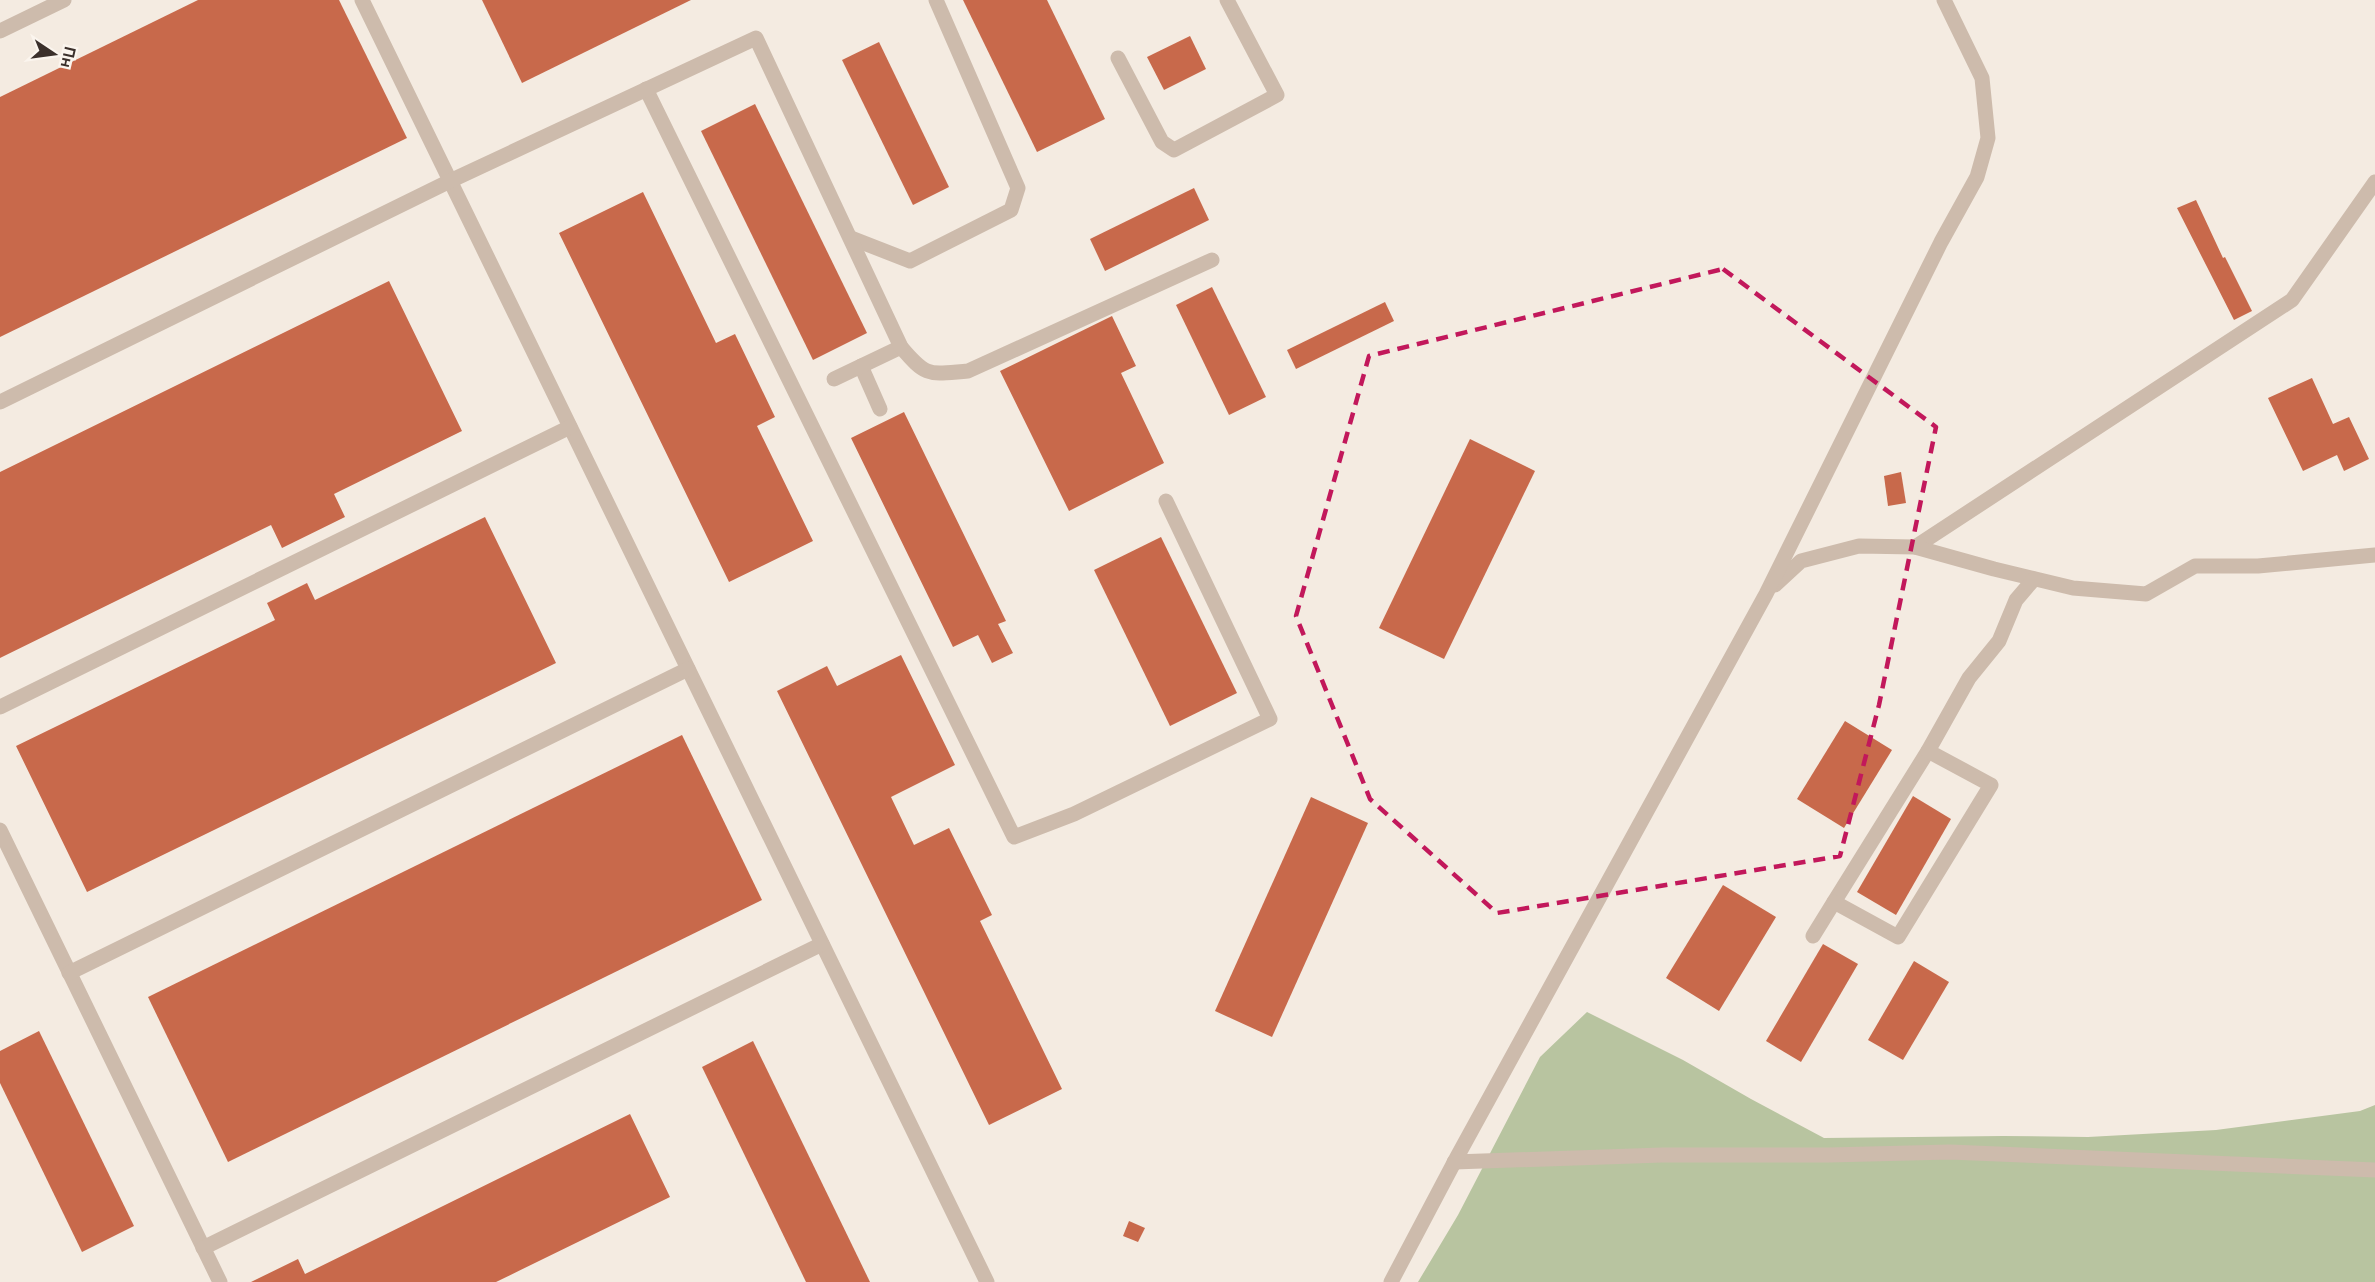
<svg xmlns="http://www.w3.org/2000/svg" width="2375" height="1282" viewBox="0 0 2375 1282" font-family="Overpass,sans-serif">
<rect width="100%" height="100%" fill="#f4ebe1"/>
<polygon fill="#b8c4a0" points="1587,1012 1683,1060 1751,1099 1824,1138 2003,1136 2088,1137 2216,1130 2360,1111 2375,1105 2375,1282 1418,1282 1458,1215 1540,1057"/>
<g fill="#c8694b">
<polygon points="198,0 339,0 407,138 0,337 0,97"/>
<polygon points="482,0 691,0 522,83"/>
<polygon points="963,0 1047,0 1105,119 1037,152"/>
<polygon points="1190,36 1206,69 1164,90 1147,57"/>
<polygon points="879,42 949,187 913,205 842,60"/>
<polygon points="755,104 867,333 813,360 701,131"/>
<polygon points="1194,188 1209,220 1105,271 1090,239"/>
<polygon points="643,192 716,343 735,334 775,417 757,426 813,541 729,582 559,233"/>
<polygon points="2196,200 2223,258 2225,257 2252,311 2234,320 2177,208"/>
<polygon points="389,281 462,431 334,494 345,517 282,548 271,525 0,658 0,472"/>
<polygon points="1212,287 1266,397 1229,415 1176,305"/>
<polygon points="1385,302 1394,321 1296,369 1287,350"/>
<polygon points="1112,316 1136,366 1121,373 1164,463 1069,511 1000,371"/>
<polygon points="2312,378 2333,424 2349,417 2369,459 2344,471 2337,455 2303,471 2268,398"/>
<polygon points="904,412 1006,621 998,624 1013,653 992,663 978,635 953,647 851,438"/>
<polygon points="1470,439 1535,471 1444,659 1379,628"/>
<polygon points="1901,472 1906,503 1888,506 1884,476"/>
<polygon points="485,517 556,663 87,892 16,746 275,620 267,603 307,583 315,600"/>
<polygon points="1161,537 1237,693 1170,726 1094,570"/>
<polygon points="901,655 955,765 891,797 914,845 949,828 992,915 980,921 1062,1089 989,1125 777,691 827,666 837,686"/>
<polygon points="1845,721 1892,750 1844,828 1797,799"/>
<polygon points="682,735 762,900 228,1162 148,997"/>
<polygon points="1913,796 1951,819 1896,915 1857,892"/>
<polygon points="1311,797 1368,823 1272,1037 1215,1011"/>
<polygon points="1723,885 1776,917 1719,1011 1666,978"/>
<polygon points="1823,944 1858,964 1801,1062 1766,1041"/>
<polygon points="1914,961 1949,982 1903,1060 1868,1040"/>
<polygon points="39,1031 134,1226 82,1252 0,1083 0,1051"/>
<polygon points="753,1041 870,1282 806,1282 702,1067"/>
<polygon points="630,1114 670,1197 496,1282 251,1282 298,1259 305,1274"/>
<polygon points="1129,1221 1145,1228 1138,1242 1123,1236"/>
</g>
<g fill="none" stroke-linecap="round" stroke-linejoin="round">
<g stroke="#cdbbac" stroke-width="15">
<polyline points="362,0 987,1282"/>
<polyline points="0,31 64,0"/>
<polyline points="1118,58 1162,142 1174,150 1277,95 1227,0"/>
<polyline points="646,89 1014,837 1074,814 1270,719 1166,501"/>
<polyline points="851,238 910,261 1011,210 1018,188 936,0"/>
<polyline points="861,366 880,409"/>
<polyline points="834,379 901,347"/>
<path d="M0 402 450 181 756 38 901 347C927 378 929 374 968 371L1212 260"/>
<polyline points="1915,547 2292,300 2375,182"/>
<polyline points="1775,585 1801,561 1859,546 1915,547 1994,569 2073,588 2146,594 2195,566 2258,566 2375,555"/>
<polyline points="0,707 570,427"/>
<polyline points="0,830 220,1282"/>
<polyline points="1834,902 1928,751"/>
<polyline points="1813,936 1834,902 1898,937 1991,785 1928,751 1969,678 1999,641 2016,600 2034,579"/>
<polyline points="69,973 688,669"/>
<polyline points="1454,1162 1662,1155 1829,1155 1950,1152 2375,1170"/>
<polyline points="203,1248 822,944"/>
<polyline points="1391,1282 1457,1157 1766,594 1941,242 1977,177 1988,138 1982,78 1944,0"/>
</g>
</g>
<path fill="none" stroke="#c2185b" stroke-width="4.5" stroke-dasharray="12 8" stroke-linejoin="round" d="M1723 269 1936 427 1879 705 1840 856 1497 913 1370 799 1296 616 1369 356Z"/>
<g transform="translate(54 54) rotate(103)" stroke="#fbf5ee" stroke-width="4.5" paint-order="stroke">
<path d="M0-4.5L10 22L0 15L-10 22Z" fill="#3b302b"/>
<text y="-9" font-size="16" font-weight="bold" text-anchor="middle" fill="#3b302b">Пн</text>
</g>
</svg>
